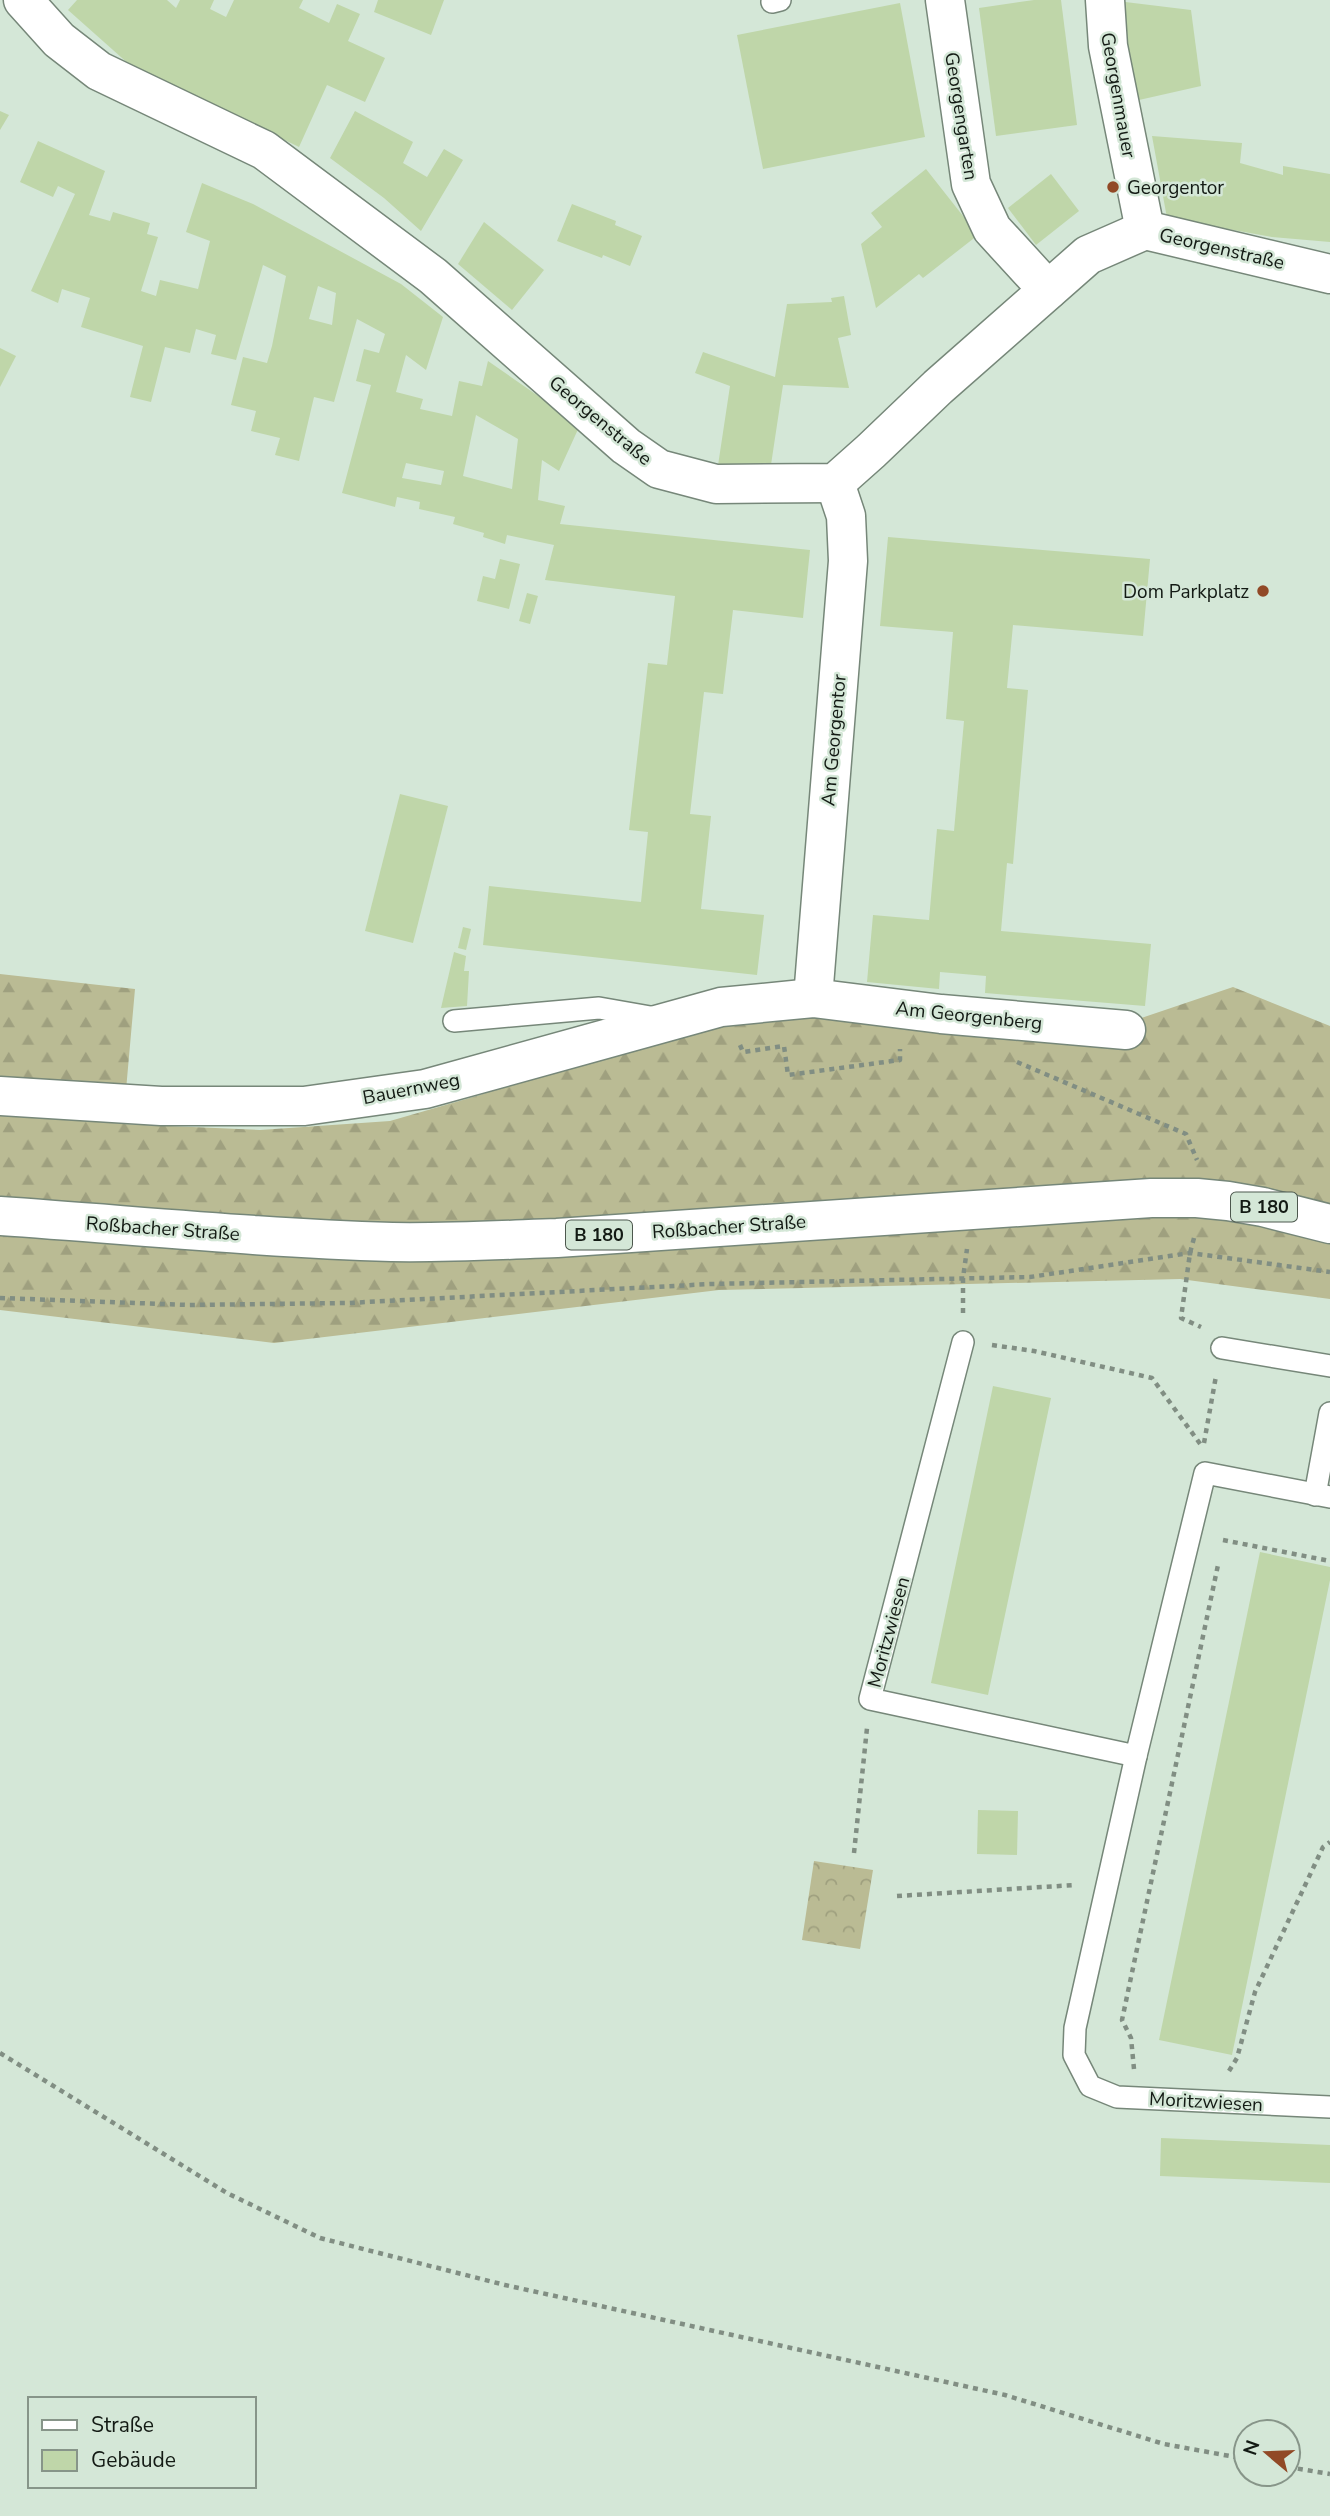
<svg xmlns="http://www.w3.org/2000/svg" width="1330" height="2516" viewBox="0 0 1330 2516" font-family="'Nunito Sans',sans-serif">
<defs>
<pattern id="forest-firs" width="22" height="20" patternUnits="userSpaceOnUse" patternTransform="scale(1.75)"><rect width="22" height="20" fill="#babb94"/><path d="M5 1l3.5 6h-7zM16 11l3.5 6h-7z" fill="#9fa07f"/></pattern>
<pattern id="park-crowns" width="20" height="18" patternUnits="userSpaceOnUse" patternTransform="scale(1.75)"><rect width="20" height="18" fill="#babb94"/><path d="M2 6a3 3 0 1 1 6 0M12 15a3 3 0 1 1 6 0" fill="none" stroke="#9fa07f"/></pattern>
</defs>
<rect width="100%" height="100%" fill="#d4e7d7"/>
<polygon fill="url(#forest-firs)" points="0,974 135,989 123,1124 260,1130 390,1121 480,1095 677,1025 786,1016 1094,1034 1233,987 1330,1026 1330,1299 1180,1279 719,1290 274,1343 0,1310"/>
<polygon fill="url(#park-crowns)" points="814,1861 873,1870 860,1949 802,1940"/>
<g fill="#bfd6a9" fill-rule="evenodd">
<polygon points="77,0 167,0 176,8 180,0 214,0 210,9 226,17 234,0 303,0 299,8 329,23 337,4 360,14 348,41 385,58 365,102 327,85 299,147 143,71 140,74 68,10"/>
<polygon points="378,0 444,0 431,35 374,12"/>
<polygon points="1034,0 1061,0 1077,125 996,136 979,8"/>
<polygon points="1117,1 1191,10 1201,86 1139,100 1132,77"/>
<polygon points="900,3 925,137 763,169 737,35"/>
<polygon points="0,111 9,115 0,130"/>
<polygon points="355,111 413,142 403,163 427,177 444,149 463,160 421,231 384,198 330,158"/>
<polygon points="1152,136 1242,143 1240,163 1283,175 1283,166 1330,174 1330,242 1272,237 1167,218"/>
<path d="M38 141 105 171 89 215 110 221 113 212 150 223 147 234 158 237 141 291 156 296 160 280 198 289 210 241 186 232 202 183 253 204 401 284 443 317 426 370 406 355 396 392 423 399 420 409 452 416 459 381 482 386 488 361 580 425 559 471 542 460 538 500 565 506 560 524 810 550 803 618 733 610 723 694 704 692 690 814 711 816 701 909 764 915 757 975 483 945 489 886 641 902 648 832 629 830 648 663 667 665 675 596 545 580 554 545 507 535 505 544 483 537 484 533 453 524 455 517 419 509 420 502 397 497 395 507 342 493 371 385 356 381 364 349 379 353 385 334 357 319 334 402 314 397 299 461 275 455 280 438 251 431 256 411 231 405 243 357 267 363 272 346 286 276 263 265 236 360 211 354 216 335 196 329 190 353 165 347 151 402 130 397 143 346 81 327 90 298 62 289 58 303 31 291 75 194 58 186 53 197 20 182ZM318 286 336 293 332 325 309 319ZM476 415 518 439 512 489 463 476ZM406 463 444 471 441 485 402 478Z"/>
<polygon points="926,169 978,235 923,278 919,274 876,308 861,244 882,227 871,213"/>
<polygon points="1051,174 1079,211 1036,245 1008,208"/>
<polygon points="572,204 616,221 615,225 642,236 630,266 603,255 602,258 557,241"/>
<polygon points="484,222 544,270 512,310 458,264"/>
<polygon points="844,296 851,335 838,338 849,388 783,385 769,478 717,472 730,386 695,373 703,352 775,377 787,304 832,302 831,298"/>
<polygon points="0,348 16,356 0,387"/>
<polygon points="888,537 1150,559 1143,636 1013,625 1007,688 1028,690 1013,864 1007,863 1001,931 1151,944 1145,1006 985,993 986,976 940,972 939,989 867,982 873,915 929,920 937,829 954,831 964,721 946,719 953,632 880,626"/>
<polygon points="500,559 520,564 509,609 477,601 483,576 495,579"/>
<polygon points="527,593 538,596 530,624 519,621"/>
<polygon points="400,794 448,806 413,943 365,931"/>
<polygon points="463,927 471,929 466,950 458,948"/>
<polygon points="454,952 466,956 464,971 469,971 467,1006 441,1008"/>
<polygon points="993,1386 1051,1398 988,1695 931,1683"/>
<polygon points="1260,1552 1330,1567 1330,1580 1232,2055 1159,2040"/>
<polygon points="978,1810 1018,1811 1017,1855 977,1854"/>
<polygon points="1161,2138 1330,2145 1330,2183 1160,2176"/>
</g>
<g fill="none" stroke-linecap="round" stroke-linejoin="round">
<g stroke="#768779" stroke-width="24">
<g id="lane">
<polyline points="772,2 780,0"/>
<polyline points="454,1021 599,1008 656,1018"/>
<polyline points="963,1342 870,1699 1136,1756 1205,1473 1330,1497"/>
<polyline points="1222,1348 1330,1366"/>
<polyline points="1315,1495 1330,1413"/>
<polyline points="1136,1756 1075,2028 1074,2055 1090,2086 1117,2097 1330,2107"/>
</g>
</g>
<g stroke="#768779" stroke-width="41">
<g id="street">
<polyline points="23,0 59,40 99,71 264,150 433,276 626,446 659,469 716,484 835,483 871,451 938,387 1088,255 1145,230 1330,274"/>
<polyline points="945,0 971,184 992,229 1048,290"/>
<polyline points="1105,0 1108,46 1145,230"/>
<polyline points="813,998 848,561 846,516 835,483"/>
<polyline points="0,1096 161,1106 304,1106 425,1089 721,1007 813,998 941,1014 1126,1030"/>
</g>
</g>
<g stroke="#768779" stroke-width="41">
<path id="primary" d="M0 1216C131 1225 262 1238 392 1242 447 1243 502 1240 557 1238L1151 1198H1197L1228 1201 1263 1207 1330 1224"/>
</g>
<g stroke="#818e83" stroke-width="4.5" stroke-dasharray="5 5" stroke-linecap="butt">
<polyline points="740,1045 743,1052 784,1046 788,1075 900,1060 900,1049"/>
<polyline points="1017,1062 1186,1134 1197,1160"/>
<polyline points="1194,1238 1190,1253 1181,1318 1201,1327"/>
<polyline points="0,1298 189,1305 348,1303 711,1284 1030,1277 1190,1253 1330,1272"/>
<polyline points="963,1313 963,1278 967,1249"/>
<polyline points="992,1345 1034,1351 1152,1378 1201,1445"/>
<polyline points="1204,1443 1216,1376"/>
<polyline points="1223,1540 1330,1561"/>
<polyline points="854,1853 867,1728"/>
<polyline points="897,1896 1075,1885"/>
<polyline points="0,2053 227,2193 320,2238 505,2285 1005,2395 1164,2444 1246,2459"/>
<polyline points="1134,2069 1131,2038 1122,2020 1218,1565"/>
<polyline points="1229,2071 1237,2058 1255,1992 1323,1847 1330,1842"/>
<polyline points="1288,2467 1330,2474"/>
</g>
<use href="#lane" stroke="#fff" stroke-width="21"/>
<use href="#street" stroke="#fff" stroke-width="38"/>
<use href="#primary" stroke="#fff" stroke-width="38"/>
</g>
<g fill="#914926" stroke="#d4e7d7" stroke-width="2.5">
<circle cx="1113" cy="187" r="7"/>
<circle cx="1263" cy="591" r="7"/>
</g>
<g text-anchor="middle" stroke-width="5" stroke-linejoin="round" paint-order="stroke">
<g fill="#d4e7d7" stroke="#4d584e" stroke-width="2">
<rect x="1231" y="1192.5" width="66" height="29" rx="5"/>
<rect x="566" y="1220.5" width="66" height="29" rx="5"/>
</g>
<g font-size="18" font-weight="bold" fill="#131a14">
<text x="1264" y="1213">B 180</text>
<text x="599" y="1241">B 180</text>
</g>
<g font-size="19" fill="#131a14" stroke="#d4e7d7">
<text transform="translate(1119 95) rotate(80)" y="7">Georgenmauer</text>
<text transform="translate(962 116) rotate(81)" y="7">Georgengarten</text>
<text transform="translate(1222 248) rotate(13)" y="7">Georgenstraße</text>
<text transform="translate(601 420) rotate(40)" y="7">Georgenstraße</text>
<text transform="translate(833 740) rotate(-85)" y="7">Am Georgentor</text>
<text transform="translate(969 1015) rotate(6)" y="7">Am Georgenberg</text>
<text transform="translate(411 1088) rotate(-11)" y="7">Bauernweg</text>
<text transform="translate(729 1226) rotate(-4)" y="7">Roßbacher Straße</text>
<text transform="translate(163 1228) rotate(4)" y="7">Roßbacher Straße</text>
<text transform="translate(888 1632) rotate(-75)" y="7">Moritzwiesen</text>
<text transform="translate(1206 2101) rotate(3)" y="7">Moritzwiesen</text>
</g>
<g font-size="19" fill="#131a14" stroke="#d4e7d7" text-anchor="start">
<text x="1127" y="194">Georgentor</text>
<text x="1249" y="598" text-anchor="end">Dom Parkplatz</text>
</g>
</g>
<rect x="28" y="2397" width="228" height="91" fill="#d4e7d7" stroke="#879589" stroke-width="2"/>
<rect x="42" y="2420" width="35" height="10" fill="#ffffff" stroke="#879589" stroke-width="2"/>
<text x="91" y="2432" font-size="21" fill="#131a14">Straße</text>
<rect x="42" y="2450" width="35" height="21" fill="#bfd6a9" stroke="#879589" stroke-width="2"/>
<text x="91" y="2467" font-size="21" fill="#131a14">Gebäude</text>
<g transform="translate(1267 2453) rotate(289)"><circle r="33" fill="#d4e7d7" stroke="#879589" stroke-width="2"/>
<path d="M0-5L12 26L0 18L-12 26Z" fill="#914926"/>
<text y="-10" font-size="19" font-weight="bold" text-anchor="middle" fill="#131a14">N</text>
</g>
</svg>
